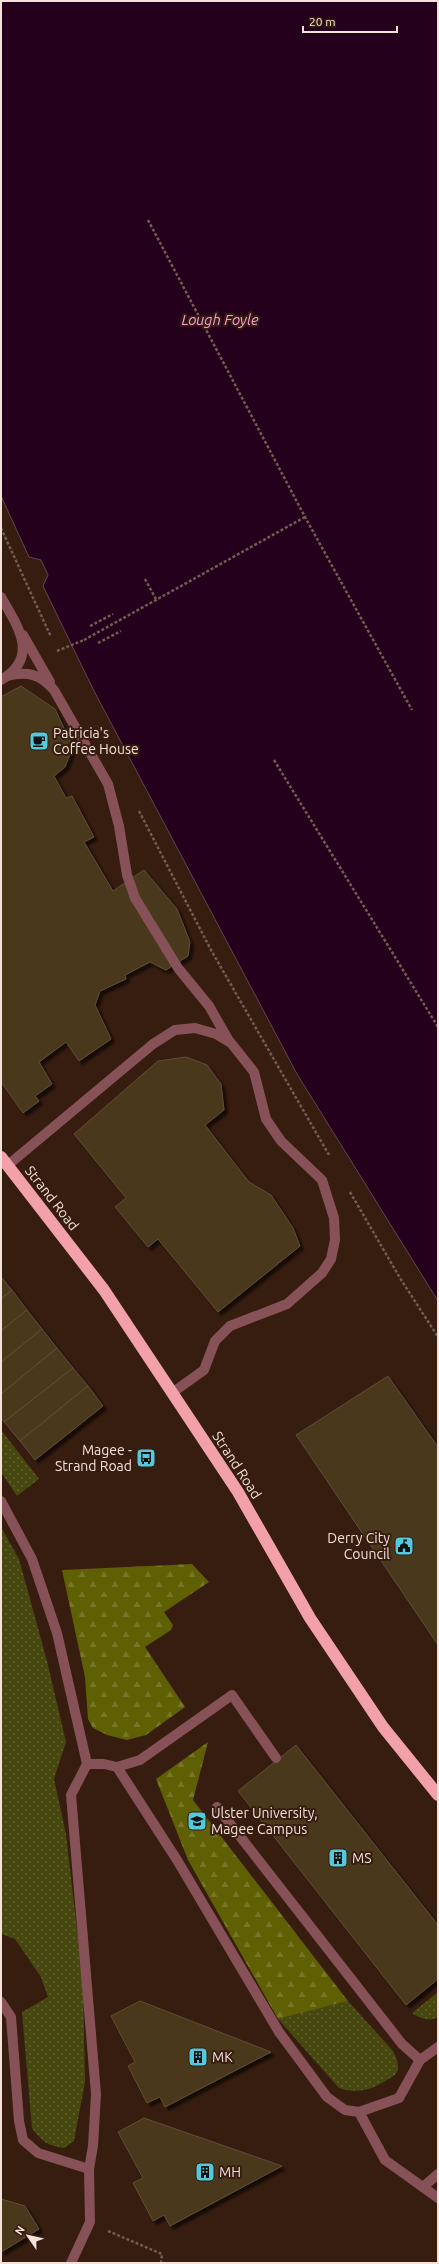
<svg xmlns="http://www.w3.org/2000/svg" width="439" height="2264" viewBox="0 0 439 2264" font-family="Ubuntu,sans-serif">
<defs>
<pattern id="grass-dots" width="8" height="8" patternUnits="userSpaceOnUse"><rect width="8" height="8" fill="#474710"/><path d="M2 2h.1M6 6h.1" fill="none" stroke="#626132" stroke-width="1.8" stroke-linecap="round"/></pattern>
<pattern id="forest-firs" width="22" height="20" patternUnits="userSpaceOnUse"><rect width="22" height="20" fill="#5f6003"/><path d="M5 1l3.5 6h-7zM16 11l3.5 6h-7z" fill="#777627"/></pattern>
<filter id="shadow"><feDropShadow dx="3.5" dy="3.5" stdDeviation="1" flood-color="#0009"/></filter>
</defs>
<rect width="100%" height="100%" fill="#371c10"/>
<g fill="url(#grass-dots)">
<polygon points="1,1430 39,1479 17,1496 1,1472"/>
<path d="M1 1527 19 1559 47 1661 66 1742 54 1779 66 1834 83 1982 85 2082 74 2141 64 2148C48 2146 41 2141 32 2128L22 2012 48 1997 41 1977 15 1939 1 1934Z"/>
<path d="M438 1992V2017C430 2022 419 2018 412 2013Z"/>
<path d="M348 2001 393 2051C396 2057 400 2066 397 2072 395 2076 390 2078 387 2080 371 2090 358 2094 339 2088L278 2019Z"/>
</g>
<g fill="url(#forest-firs)">
<polygon points="192,1564 209,1582 164,1612 173,1625 171,1630 145,1647 185,1707 146,1735 127,1740 107,1735 93,1728 88,1719 85,1677 62,1570"/>
<polygon points="208,1742 193,1800 348,2001 278,2019 188,1860 156,1779"/>
</g>
<polygon fill="#24001c" stroke="#634455" points="1,1 438,1 438,1301 297,1074 94,691 43,586 48,575 41,560 29,557 1,496"/>
<g fill="#49381d" stroke="#604e33" filter="url(#shadow)">
<polygon points="21,686 55,709 73,747 65,767 54,776 66,798 72,796 94,837 84,842 113,891 144,870 177,909 190,942 188,956 166,970 150,962 125,975 126,979 100,991 95,1005 111,1039 79,1061 66,1042 39,1062 52,1084 35,1096 39,1101 23,1113 1,1082 1,697"/>
<polygon points="186,1057 207,1065 221,1084 224,1110 205,1125 249,1182 271,1195 293,1228 300,1246 218,1312 158,1239 148,1247 115,1207 126,1198 74,1134 158,1061"/>
<polygon points="1,1277 12,1290 1,1299"/>
<polygon points="12,1290 27,1310 1,1331 1,1299"/>
<polygon points="27,1310 42,1329 1,1362 1,1331"/>
<polygon points="42,1329 57,1348 1,1394 1,1362"/>
<polygon points="57,1348 73,1368 4,1422 1,1417 1,1394"/>
<polygon points="73,1368 88,1386 20,1441 4,1422"/>
<polygon points="388,1376 438,1447 438,1645 296,1435"/>
<polygon points="88,1386 103,1406 35,1460 20,1441"/>
<polygon points="296,1745 438,1925 438,1979 406,2005 238,1791"/>
<polygon points="140,2001 271,2052 165,2107 160,2097 147,2103 128,2066 135,2062 111,2016"/>
<polygon points="144,2118 282,2166 170,2226 164,2215 153,2221 133,2183 143,2178 118,2132"/>
<polygon points="1,2199 25,2206 39,2229 1,2252"/>
</g>
<g fill="none" stroke-linecap="round" stroke-linejoin="round">
<g stroke="#735b50" stroke-width="2.5" stroke-dasharray="3 2" stroke-linecap="butt">
<polyline points="148,220 305,517 412,710"/>
<polyline points="1,528 51,637"/>
<polyline points="145,579 157,601"/>
<polyline points="90,626 113,614"/>
<polyline points="84,640 305,517"/>
<polyline points="98,643 121,631"/>
<polyline points="57,651 84,640"/>
<polyline points="274,760 438,1027"/>
<polyline points="139,811 211,950 329,1155"/>
<polyline points="350,1192 400,1278 438,1337"/>
<polyline points="108,2231 162,2254 161,2263"/>
</g>
<g stroke="#875158" stroke-width="10">
<path d="M1 597C18 627 40 657 1 680"/>
<polyline points="23,635 50,682"/>
<path d="M7 676C28 671 40 674 54 690L108 784 119 826 127 875 135 898 178 968 209 1006 229 1041"/>
<polyline points="8,1165 153,1044 175,1030 195,1028 216,1034 231,1043 254,1072 266,1119 281,1141 322,1180 334,1218 335,1240 331,1259 322,1273 287,1304 230,1326 215,1341 204,1370 172,1393"/>
<polyline points="1,1501 32,1559 57,1633 87,1764 104,1764 117,1767 177,1860 279,2032 327,2097 345,2110 359,2112 385,2160 438,2198"/>
<polyline points="117,1767 140,1760 232,1695 276,1758"/>
<polyline points="217,1807 402,2044 420,2060"/>
<polyline points="1,2002 11,2017 19,2121 23,2140 38,2153 89,2169"/>
<polyline points="359,2112 399,2098 420,2060 438,2047"/>
<polyline points="423,2187 438,2174"/>
<polyline points="71,2263 90,2222 89,2169 93,2146 96,2094 71,1795 87,1764"/>
</g>
<polyline stroke="#f2a1ab" stroke-width="12" points="1,1157 104,1290 238,1492 310,1618 383,1727 438,1795"/>
</g>
<defs>
<g id="cafe-square" transform="scale(1)"><rect x="-9" y="-9" width="18" height="18" rx="4" fill="#53cadc" stroke="#371c10"/><path d="M-5.5-4.5H6V0H3Q3 3.5 0 3.5H-2.5Q-5.5 3.5-5.5 0ZM3-3.2v2h1.7v-2ZM-6 4.5H4V6H-6Z" fill="#111"/></g>
<g id="bus-square" transform="scale(1)"><rect x="-9" y="-9" width="18" height="18" rx="4" fill="#53cadc" stroke="#371c10"/><path d="M-5-6H5V4H4V6H2V4H-2V6H-4V4H-5ZM-3.5-4V0h7V-4ZM-3.5 1.2v1.5H-2V1.2ZM2 1.2v1.5H3.5V1.2Z" fill="#111"/></g>
<g id="civic-square" transform="scale(1)"><rect x="-9" y="-9" width="18" height="18" rx="4" fill="#53cadc" stroke="#371c10"/><path d="M-.6-6.5H3V-4.5H.6V-3L4-1V1h2V6H-6V1h2V-1L-.6-3ZM-1.2 2.5V6h2.4V2.5Z" fill="#111"/></g>
<g id="university-square" transform="scale(1)"><rect x="-9" y="-9" width="18" height="18" rx="4" fill="#53cadc" stroke="#371c10"/><path d="M0-5L7-2L0 1L-7-2ZM-4 1L0 2.5L4 1V4Q0 6-4 4Z" fill="#111"/></g>
<g id="building-square" transform="scale(1)"><rect x="-9" y="-9" width="18" height="18" rx="4" fill="#53cadc" stroke="#371c10"/><path d="M-4-6H4V6H1V3H-1V6H-4ZM-2.5-4.3h1.7v1.8h-1.7ZM.8-4.3h1.7v1.8H.8ZM-2.5-1h1.7V.8h-1.7ZM.8-1h1.7V.8H.8Z" fill="#111"/></g>
</defs>
<g fill-rule="evenodd">
<use href="#cafe-square" x="39" y="741"/>
<use href="#bus-square" x="146" y="1458"/>
<use href="#civic-square" x="404" y="1546"/>
<use href="#university-square" x="197" y="1821"/>
<use href="#building-square" x="338" y="1858"/>
<use href="#building-square" x="198" y="2057"/>
<use href="#building-square" x="205" y="2172"/>
</g>
<g text-anchor="middle" stroke-width="4" stroke-linejoin="round" paint-order="stroke">
<g font-size="14" fill="#f5e2da" stroke="#371c10" text-anchor="start">
<text x="53" y="738">Patricia's<tspan x="53" dy="16">Coffee House</tspan></text>
<text x="132" y="1455" text-anchor="end">Magee -<tspan x="132" dy="16">Strand Road</tspan></text>
<text x="390" y="1543" text-anchor="end">Derry City<tspan x="390" dy="16">Council</tspan></text>
<text x="211" y="1818">Ulster University,<tspan x="211" dy="16">Magee Campus</tspan></text>
<text x="352" y="1863">MS</text>
<text x="212" y="2062">MK</text>
<text x="219" y="2177">MH</text>
</g>
<g font-size="14" fill="#f5e2da" stroke="#371c10">
<text transform="translate(52 1198) rotate(52)" y="5">Strand Road</text>
<text transform="translate(237 1465) rotate(57)" y="5">Strand Road</text>
</g>
<g font-size="15" font-style="italic" fill="#f69cdb" stroke="#371c10">
<text x="220" y="325">Lough Foyle</text>
</g>
</g>
<rect width="439" height="2264" fill="none" stroke="#f5e2da" stroke-width="4"/>
<g transform="translate(28 2236) rotate(304)" stroke="#371c10" stroke-width="3" paint-order="stroke">
<path d="M0-3L7 15L0 10L-7 15Z" fill="#f5e2da"/>
<text y="-6" font-size="11" font-weight="bold" text-anchor="middle" fill="#f5e2da">N</text>
</g>
<path d="M303 26v6h94v-6" fill="none" stroke="#f5e2da" stroke-width="2"/>
<text x="309" y="26" font-size="12" fill="#f5e2da" stroke="#371c10" stroke-width="3" paint-order="stroke">20 m</text>
</svg>
